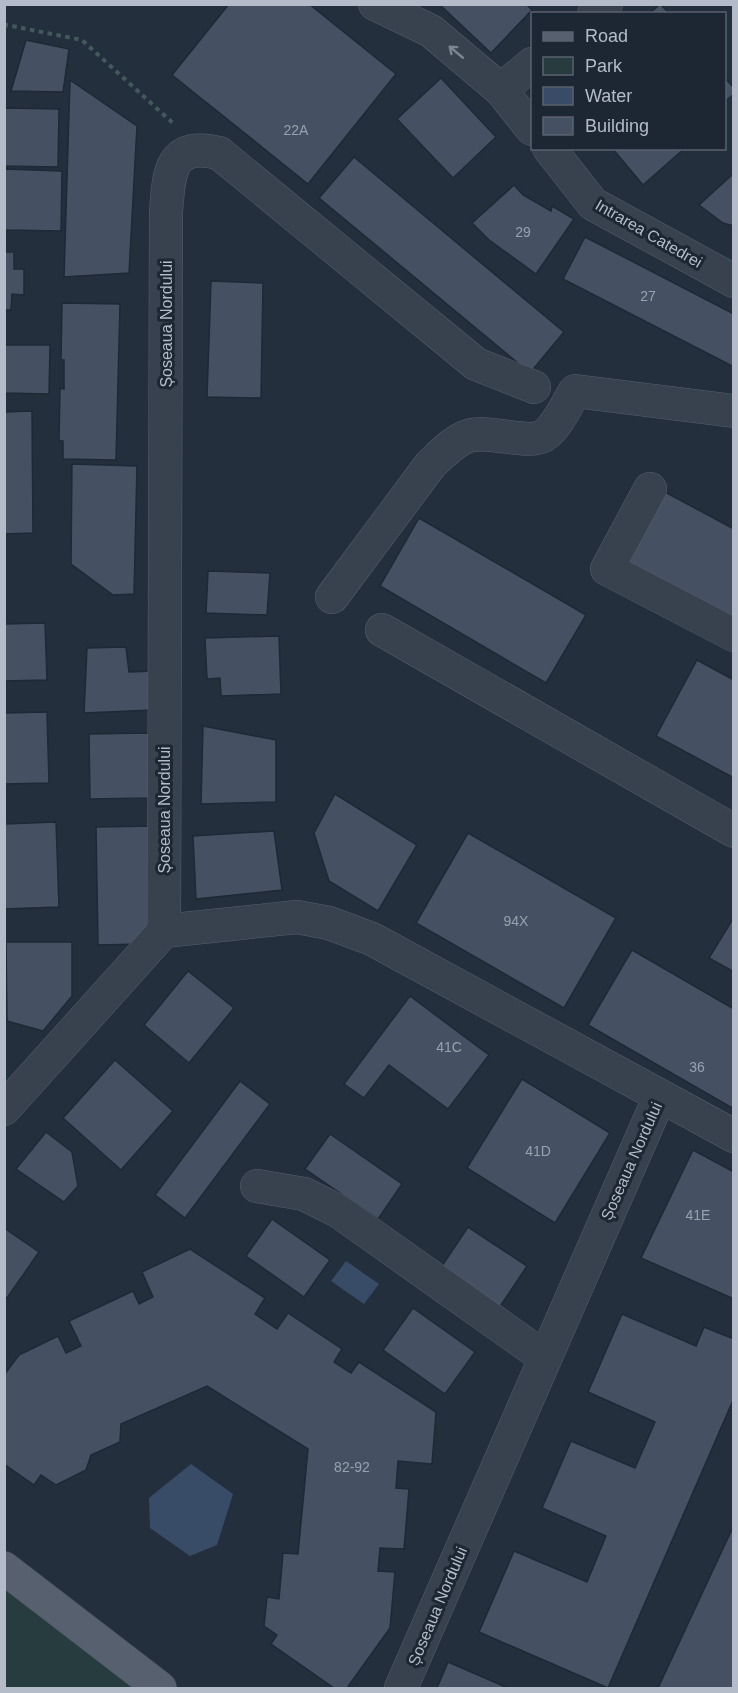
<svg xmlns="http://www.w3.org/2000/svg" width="738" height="1693" viewBox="0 0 738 1693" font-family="Helvetica,sans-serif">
<rect width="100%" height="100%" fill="#242f3e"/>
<polygon fill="#263c3f" points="4,1578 148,1688 5,1688"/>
<g fill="#394c67">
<polygon points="346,1261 379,1284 364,1304 331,1281"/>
<polygon points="191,1464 233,1494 217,1545 190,1556 150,1528 149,1498"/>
</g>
<g fill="#455162" stroke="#1f2835" stroke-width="1.5">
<polygon points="229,4 309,4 396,74 308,184 172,75"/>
<polygon points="439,4 526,4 532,10 491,53"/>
<polygon points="660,4 670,14 649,14"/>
<polygon points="26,40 69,49 63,92 11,91"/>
<polygon points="724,77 734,88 734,94 724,102"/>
<polygon points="441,78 496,137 453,178 397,119"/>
<polygon points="70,80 137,126 129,273 64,277"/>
<polygon points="4,108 59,109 58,167 4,166"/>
<polygon points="612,148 685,148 643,185"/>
<polygon points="354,157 564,332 530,373 319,198"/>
<polygon points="4,169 62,171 61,231 4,230"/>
<polygon points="733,174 734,173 734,226 723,223 699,205"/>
<polygon points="514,185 523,195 551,211 552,206 574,219 536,274 489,240 472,223"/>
<polygon points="585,237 734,314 734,367 563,279"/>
<polygon points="4,252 14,252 14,269 24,269 24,295 12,294 11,310 4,310"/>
<polygon points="211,281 263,283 261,398 207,397"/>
<polygon points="62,303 120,304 116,460 63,459 63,441 59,441 60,388 64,389 64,360 61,360"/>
<polygon points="4,345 50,345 49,394 4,393"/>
<polygon points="32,411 33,533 4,534 4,412"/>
<polygon points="72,464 137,466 134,594 113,595 71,564"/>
<polygon points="665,492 734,529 734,620 625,564"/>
<polygon points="419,518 586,615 546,683 380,586"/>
<polygon points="208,571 270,573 267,615 206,613"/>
<polygon points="45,623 47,680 4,681 4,624"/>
<polygon points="279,636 281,694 221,696 220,678 207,679 205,638"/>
<polygon points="126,647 129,672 154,671 153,710 84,713 87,648"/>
<polygon points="697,660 734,680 734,778 656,736"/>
<polygon points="47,712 49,783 4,784 4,713"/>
<polygon points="203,726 276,740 276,802 201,804"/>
<polygon points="149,733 149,798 90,799 89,734"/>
<polygon points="335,794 417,845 378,911 329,881 314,833"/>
<polygon points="56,822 59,907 4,909 4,824"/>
<polygon points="155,826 159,919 141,944 98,945 96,827"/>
<polygon points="274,831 282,890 196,899 193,836"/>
<polygon points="468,833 616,918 564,1008 416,923"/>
<polygon points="734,917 734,972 709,958"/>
<polygon points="6,942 72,942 72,996 43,1031 7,1021"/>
<polygon points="632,950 734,1009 734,1109 588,1025"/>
<polygon points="188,971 234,1008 189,1063 144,1025"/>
<polygon points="410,996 489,1055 448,1109 389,1065 364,1098 344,1084"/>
<polygon points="115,1060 173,1111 121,1170 63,1118"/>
<polygon points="522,1079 610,1133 555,1223 467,1168"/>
<polygon points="240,1081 270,1104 185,1218 155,1195"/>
<polygon points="46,1132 72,1152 78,1186 64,1202 16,1169"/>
<polygon points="330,1134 402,1184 378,1219 305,1169"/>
<polygon points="693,1150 734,1172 734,1299 641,1258"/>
<polygon points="272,1219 330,1260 304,1297 246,1256"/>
<polygon points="468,1227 527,1266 499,1308 440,1269"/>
<polygon points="4,1228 39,1252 7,1298 4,1297"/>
<polygon points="190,1249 265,1298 255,1314 277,1329 288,1313 342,1349 334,1362 351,1373 359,1362 436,1412 432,1464 398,1461 396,1488 409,1489 404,1549 380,1548 378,1571 395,1572 390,1628 347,1688 334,1688 271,1644 277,1635 264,1626 267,1597 279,1599 283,1553 298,1554 308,1449 207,1386 121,1424 120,1442 91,1455 86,1470 56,1485 41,1475 34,1485 4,1464 4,1375 19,1355 58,1336 66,1353 81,1346 69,1321 133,1291 139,1304 153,1297 142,1272"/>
<polygon points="413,1308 475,1352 445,1394 383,1350"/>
<polygon points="622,1314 696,1346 704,1327 734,1339 734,1398 608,1688 479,1632 514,1551 587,1582 606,1536 542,1508 571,1441 635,1468 655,1422 588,1392"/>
<polygon points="734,1525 734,1688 658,1688"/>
<polygon points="448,1662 508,1688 437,1688"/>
</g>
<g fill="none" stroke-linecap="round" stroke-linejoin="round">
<g stroke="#565f6c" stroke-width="34">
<g id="minor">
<polyline points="375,4 431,31 501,90 532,129"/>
<polyline points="594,14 606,4"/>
<polyline points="501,90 532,64"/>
<polyline points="549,148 593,204 734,281"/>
<polyline points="650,489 607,569 734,635"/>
<path d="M332 597 431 464C442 454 454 441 468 436 491 429 531 447 546 434 558 425 567 404 575 391L734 411"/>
<polyline points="382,630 734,831"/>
<path d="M164 931 166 212C169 173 169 141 219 153L476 364 534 387"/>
<polyline points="4,1109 164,931 297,917 329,923 372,939 734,1136"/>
<polyline points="257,1186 304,1194 338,1211 544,1357"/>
<polyline points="401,1688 660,1096"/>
</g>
</g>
<g stroke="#414a57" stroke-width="34">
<polyline id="major" points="4,1568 160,1688"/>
</g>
<polyline stroke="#44595c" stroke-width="4" stroke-dasharray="4.5 4.5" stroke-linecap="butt" points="4,27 7,25 82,40 175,125"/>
<use href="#minor" stroke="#38414e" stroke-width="33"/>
<use href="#major" stroke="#56606e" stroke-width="33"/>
</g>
<defs><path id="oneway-shaft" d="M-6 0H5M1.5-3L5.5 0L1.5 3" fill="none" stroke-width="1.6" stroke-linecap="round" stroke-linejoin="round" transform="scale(1.5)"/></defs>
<use stroke="#7c8592" href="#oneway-shaft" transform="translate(456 52) rotate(-140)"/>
<g text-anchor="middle" stroke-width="6" stroke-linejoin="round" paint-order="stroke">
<g font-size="14" fill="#98a1af">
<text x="296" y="135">22A</text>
<text x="523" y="237">29</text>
<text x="648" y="301">27</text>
<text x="516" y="926">94X</text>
<text x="449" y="1052">41C</text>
<text x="697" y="1072">36</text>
<text x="538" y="1156">41D</text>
<text x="698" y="1220">41E</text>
<text x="352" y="1472">82-92</text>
</g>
<g font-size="16" fill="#b4bcc9" stroke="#1d2633">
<text transform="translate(649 233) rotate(30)" y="6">Intrarea Catedrei</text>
<text transform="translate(166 324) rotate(-90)" y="6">Șoseaua Nordului</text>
<text transform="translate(164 810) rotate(-90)" y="6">Șoseaua Nordului</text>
<text transform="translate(631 1161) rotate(-66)" y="6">Șoseaua Nordului</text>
<text transform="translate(437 1606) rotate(-67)" y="6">Șoseaua Nordului</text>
</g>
</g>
<rect width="738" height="1693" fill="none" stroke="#b4bcc9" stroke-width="12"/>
<rect x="531" y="12" width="195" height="138" fill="#1d2633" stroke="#59626f" stroke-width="1.5"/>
<rect x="543" y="32" width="30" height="9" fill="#56606e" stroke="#59626f" stroke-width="1.5"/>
<text x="585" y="42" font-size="18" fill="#b4bcc9">Road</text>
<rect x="543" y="57" width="30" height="18" fill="#263c3f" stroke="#59626f" stroke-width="1.5"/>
<text x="585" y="72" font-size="18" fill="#b4bcc9">Park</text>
<rect x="543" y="87" width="30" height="18" fill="#394c67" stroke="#59626f" stroke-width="1.5"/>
<text x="585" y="102" font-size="18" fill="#b4bcc9">Water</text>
<rect x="543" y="117" width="30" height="18" fill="#455162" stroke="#59626f" stroke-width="1.5"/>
<text x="585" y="132" font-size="18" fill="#b4bcc9">Building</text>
</svg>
